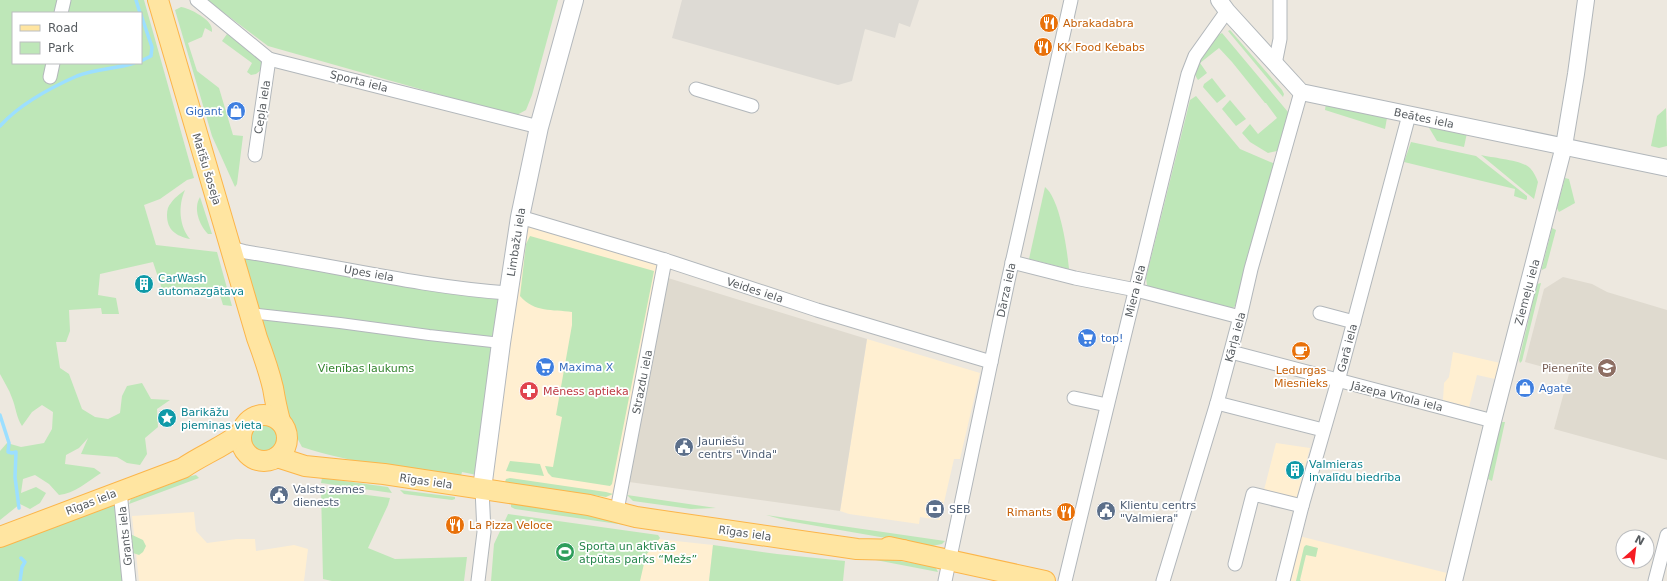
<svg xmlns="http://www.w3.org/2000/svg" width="1667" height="581" viewBox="0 0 1667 581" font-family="'DejaVu Sans',sans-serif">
<rect width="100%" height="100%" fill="#ede8df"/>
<g fill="#ffefd1">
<polygon points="520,217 665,260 618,505 501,491 484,470"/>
<polygon points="867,339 980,373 960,459 954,459 940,520 920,517 919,524 849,514 840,511"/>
<polygon points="1453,352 1500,363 1495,379 1477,375 1469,407 1443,400 1444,383 1449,377"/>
<polygon points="1276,443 1310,448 1296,500 1264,490"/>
<polygon points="194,512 196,531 207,543 237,539 255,539 256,551 294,545 308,549 304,581 139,581 132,516"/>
<polygon points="1295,535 1455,575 1453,581 1283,581"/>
<polygon points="639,537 713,545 709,581 632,581"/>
</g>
<polygon fill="#dddad4" points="682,0 919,0 910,27 899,23 895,38 865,29 852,81 838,85 672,38"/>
<g fill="#dfdacf">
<polygon points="1563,277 1592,284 1607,292 1667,310 1667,460 1554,429 1569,374 1525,362 1544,289"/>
<polygon points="668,278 867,339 840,511 629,482"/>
</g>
<g fill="#bee7b8" fill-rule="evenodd">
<path d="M0 0H144L194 178 187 180 160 199 144 205 156 245 217 252 232 306 223 305 219 292 164 295 153 262 100 274 98 295 116 298 119 314H102L101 308 69 310 70 331 66 342H56L60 368 69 374 82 409 95 417 108 419 120 413 122 396 127 386 142 383 151 399 170 400 157 409 158 427 145 438 147 454 140 465 127 463 117 457 81 454 88 438 79 448 66 455 65 464 94 468 101 473C88 481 74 494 59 495L49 484 35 475 23 479 21 493 36 487 46 493 40 503 30 509 20 504 0 520V451L7 443 21 447 44 443 52 429 53 412 42 405 32 412 22 426C16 417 16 407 12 398 9 389 4 382 0 374ZM13 13H141V63H13Z"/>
<polygon points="207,0 558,0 532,95 526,110 515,116 268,46"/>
<path d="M181 7C189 8 208 18 211 26 212 28 212 30 212 32L205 28 202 37 188 43 197 71 219 88 233 135 243 136 237 184 235 187 212 136 175 10Z"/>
<polygon points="1230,30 1282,90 1284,94 1283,97 1228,31"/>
<path d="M1222 33 1288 112 1287 119 1277 151 1268 153 1250 142 1242 133 1250 124 1258 134 1277 118 1266 103H1265L1232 62 1219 48 1200 63 1207 73 1198 80C1186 64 1208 47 1218 35Z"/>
<polygon points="227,34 265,62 265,67 256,74 251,75 247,72 252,63 222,41"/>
<polygon points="1212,78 1226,96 1217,103 1203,87 1204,84"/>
<polygon points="1196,96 1240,149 1275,164 1235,306 1231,310 1150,290 1147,285 1146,278 1190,100"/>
<polygon points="1230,100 1246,119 1236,126 1222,109"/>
<polygon points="1326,103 1387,118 1385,129 1325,110"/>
<polygon points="1666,108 1667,146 1659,148 1651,146 1657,116"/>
<polygon points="1428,126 1467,133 1464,147 1437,141"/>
<polygon points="1411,142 1476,156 1527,196 1527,199 1526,200 1514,196 1515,189 1404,162"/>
<path d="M1481 155C1493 158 1522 160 1530 168 1534 172 1536 177 1538 182L1534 199Z"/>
<polygon points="1565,178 1569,179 1575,203 1559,212 1557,208"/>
<path d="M1045 187C1060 199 1067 249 1069 269L1029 259Z"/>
<path d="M185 190C178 205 179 226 190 239 176 236 167 230 167 215 167 210 168 206 171 203 174 198 180 194 185 190Z"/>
<path d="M200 197 212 234H208C199 225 193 208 200 197Z"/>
<polygon points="1552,228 1556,230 1546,268 1542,270 1542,268"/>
<path d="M530 236 654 271 612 484 610 486 552 477 548 473 545 466 553 467 562 417 556 415 572 325V312C552 309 535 313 520 296L526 244Z"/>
<path d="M242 257 501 297 477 475 462 472 461 476C409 468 352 464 302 447L287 419Z"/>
<polygon points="1541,283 1522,361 1520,363 1519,360 1537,284"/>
<polygon points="1500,422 1505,422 1492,481 1488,479"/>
<circle cx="264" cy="439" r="14"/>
<polygon points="510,461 540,464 544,476 506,471"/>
<polygon points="196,475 199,478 129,504 131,499 191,476"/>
<polygon points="322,478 388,487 392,493 321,483"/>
<polygon points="510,478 606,492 613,494 606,497 505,482 506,479"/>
<polygon points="321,489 390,498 388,505 368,548 395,559 467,557 464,581 332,581 323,579"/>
<polygon points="400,490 455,497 455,499 452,500 404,494"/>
<path d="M120 491 128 533 143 540 146 546 143 552 139 555 133 553 132 558C139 565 129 573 136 581H0V538Z"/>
<polygon points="627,495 716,508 691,509 633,501"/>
<polygon points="511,504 523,505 687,528 673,532 515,509 511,507"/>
<polygon points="508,514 658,535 660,538 646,555 640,581 491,581 494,544"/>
<polygon points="766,515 945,541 942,544 932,546 788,521"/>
<polygon points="713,545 777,554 845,561 843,581 709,581"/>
<polygon points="1306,545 1318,548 1316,557 1306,555 1300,580 1301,581 1296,581 1304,547"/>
<polygon points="863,555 932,566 936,568 938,572 860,557"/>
</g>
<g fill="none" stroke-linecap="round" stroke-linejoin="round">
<g stroke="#9cdfff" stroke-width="3.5">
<polyline points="136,0 140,13"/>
<polyline points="141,15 152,47 151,56 141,61"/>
<path d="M0 126C19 105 52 87 77 76 95 69 116 69 134 63"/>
<polyline points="0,415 9,443 8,452 12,453 16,452 15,477 19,508"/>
<polyline points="20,581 22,567 25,562 21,558"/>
</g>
<g stroke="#b2b7bb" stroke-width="12">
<polyline id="pedestrian" points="250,313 340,323 429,335 501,343"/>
</g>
<g stroke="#b2b7bb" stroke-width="15">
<g id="minor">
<polyline points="197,0 269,59 539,127"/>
<polyline points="61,13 64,0"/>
<polyline points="1275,64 1280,39 1280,0"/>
<polyline points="50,77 53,63"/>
<polyline points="696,89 752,106"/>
<polyline points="255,155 269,59"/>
<polyline points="520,217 665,260 817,310 991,362"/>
<path d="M231 248 246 252C332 265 421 287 508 293"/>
<polyline points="1012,262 1075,278 1136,290 1240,317"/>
<polyline points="1320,313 1354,322"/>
<polyline points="1231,352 1493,421"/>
<polyline points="1074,398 1107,405"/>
<polyline points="1217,403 1323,430"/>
<polyline points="120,491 129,581"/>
<polyline points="618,505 665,260"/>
<polyline points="1235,564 1253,494 1302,506"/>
<polyline points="478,581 484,532 482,489"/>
<polyline points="945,581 1008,281 1071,0"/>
<path d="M1065 581C1106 412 1146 243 1188 74L1195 56 1227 11"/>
<polyline points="1163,581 1217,403 1240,317 1251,269 1301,92"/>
<polyline points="1283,581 1302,506 1338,381 1409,115"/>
<polyline points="1655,581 1667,535"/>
</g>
</g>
<g stroke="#b2b7bb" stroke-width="18">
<g id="tertiary">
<polyline points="1219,0 1227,11 1301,92 1667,168"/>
<polyline points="1454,581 1493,421 1564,146 1576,74 1586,0"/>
</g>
</g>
<g stroke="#b3b8bd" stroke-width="20">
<polyline id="secondary" points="482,489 501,343 520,217 539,127 574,0"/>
</g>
<g stroke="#fcb549" stroke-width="22">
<g id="primary">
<path d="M158 0 257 338C263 354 269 371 273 388 275 400 277 410 280 421"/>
<circle cx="264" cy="438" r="23"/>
<polyline points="277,457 305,466 384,474 589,505 636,517 857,549 903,550"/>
<path d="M0 537 183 468C202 455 223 447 241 433"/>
<polyline points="889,547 1045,581"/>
</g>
</g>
<use href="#pedestrian" stroke="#fff" stroke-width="10"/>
<use href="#minor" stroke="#fff" stroke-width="13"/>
<use href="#tertiary" stroke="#fff" stroke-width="16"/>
<use href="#secondary" stroke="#fff" stroke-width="18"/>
<use href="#primary" stroke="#ffe5a1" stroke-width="20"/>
</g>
<defs>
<g id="restaurant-disc" transform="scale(1)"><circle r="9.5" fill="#e8710a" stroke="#fff"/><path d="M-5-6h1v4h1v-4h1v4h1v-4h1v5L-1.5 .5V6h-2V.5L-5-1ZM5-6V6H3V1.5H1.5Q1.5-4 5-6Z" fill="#fff"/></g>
<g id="shop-disc" transform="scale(1)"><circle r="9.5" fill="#3f7fe0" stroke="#fff"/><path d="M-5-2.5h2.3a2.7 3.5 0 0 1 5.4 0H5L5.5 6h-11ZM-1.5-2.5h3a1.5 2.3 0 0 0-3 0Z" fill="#fff"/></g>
<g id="building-disc" transform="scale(1)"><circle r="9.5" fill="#0f9aa8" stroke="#fff"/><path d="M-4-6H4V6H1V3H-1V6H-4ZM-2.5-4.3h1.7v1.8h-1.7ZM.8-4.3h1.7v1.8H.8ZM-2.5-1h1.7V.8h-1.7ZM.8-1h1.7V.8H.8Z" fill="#fff"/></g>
<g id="supermarket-disc" transform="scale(1)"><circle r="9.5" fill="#3f7fe0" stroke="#fff"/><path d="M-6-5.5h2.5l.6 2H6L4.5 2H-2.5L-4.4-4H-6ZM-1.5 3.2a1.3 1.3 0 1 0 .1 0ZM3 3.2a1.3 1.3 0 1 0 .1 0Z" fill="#fff"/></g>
<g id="cafe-disc" transform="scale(1)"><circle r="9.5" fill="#e8710a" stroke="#fff"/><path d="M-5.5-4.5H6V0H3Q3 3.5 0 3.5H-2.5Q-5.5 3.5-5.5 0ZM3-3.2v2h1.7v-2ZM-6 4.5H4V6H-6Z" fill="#fff"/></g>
<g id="school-disc" transform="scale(1)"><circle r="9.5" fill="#8d6e63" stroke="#fff"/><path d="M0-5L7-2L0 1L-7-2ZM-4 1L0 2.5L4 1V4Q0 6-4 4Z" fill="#fff"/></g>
<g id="pharmacy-disc" transform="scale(1)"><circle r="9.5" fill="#e0444e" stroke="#fff"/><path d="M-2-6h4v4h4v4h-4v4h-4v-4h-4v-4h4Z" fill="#fff"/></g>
<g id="sight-disc" transform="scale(1)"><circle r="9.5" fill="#0f9aa8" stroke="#fff"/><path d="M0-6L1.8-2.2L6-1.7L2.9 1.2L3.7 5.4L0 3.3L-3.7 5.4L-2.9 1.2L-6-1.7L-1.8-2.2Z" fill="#fff"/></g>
<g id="civic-disc" transform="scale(1)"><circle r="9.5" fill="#5c6f8a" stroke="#fff"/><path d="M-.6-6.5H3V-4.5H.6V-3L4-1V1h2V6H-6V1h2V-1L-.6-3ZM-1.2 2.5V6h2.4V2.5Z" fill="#fff"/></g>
<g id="bank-disc" transform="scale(1)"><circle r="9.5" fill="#5c6f8a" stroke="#fff"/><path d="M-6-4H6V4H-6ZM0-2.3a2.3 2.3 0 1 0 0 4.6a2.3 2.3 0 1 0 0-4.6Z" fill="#fff"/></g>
<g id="stadium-disc" transform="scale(1)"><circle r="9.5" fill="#2e9e5b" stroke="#fff"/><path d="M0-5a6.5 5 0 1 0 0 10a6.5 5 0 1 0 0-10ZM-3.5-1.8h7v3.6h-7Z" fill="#fff"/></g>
</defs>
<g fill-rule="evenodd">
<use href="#restaurant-disc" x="1049" y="23"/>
<use href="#restaurant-disc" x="1043" y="47"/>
<use href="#shop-disc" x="236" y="111"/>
<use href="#building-disc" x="144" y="284"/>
<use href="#supermarket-disc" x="1087" y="338"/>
<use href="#cafe-disc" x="1301" y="351"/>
<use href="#supermarket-disc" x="545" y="367"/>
<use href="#school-disc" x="1607" y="368"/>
<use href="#shop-disc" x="1525" y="388"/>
<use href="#pharmacy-disc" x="529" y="391"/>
<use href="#sight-disc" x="167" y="418"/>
<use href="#civic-disc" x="684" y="447"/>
<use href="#building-disc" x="1295" y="470"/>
<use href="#civic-disc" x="279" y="495"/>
<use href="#bank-disc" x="935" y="509"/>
<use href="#civic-disc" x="1106" y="511"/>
<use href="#restaurant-disc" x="1066" y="512"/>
<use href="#restaurant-disc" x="455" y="525"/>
<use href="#stadium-disc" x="565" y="552"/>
</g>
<g text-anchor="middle" stroke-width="3.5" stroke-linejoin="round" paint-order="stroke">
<g font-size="11" fill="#c56008" stroke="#fff" text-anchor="start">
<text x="1063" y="27">Abrakadabra</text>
<text x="1057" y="51">KK Food Kebabs</text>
<text x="1301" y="374" text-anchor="middle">Ledurgas<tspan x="1301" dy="13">Miesnieks</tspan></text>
<text x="1052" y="516" text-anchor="end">Rimants</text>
<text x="469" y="529">La Pizza Veloce</text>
</g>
<g font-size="11" fill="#585d61" stroke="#fff">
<text transform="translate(359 81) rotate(14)" y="4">Sporta iela</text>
<text transform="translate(262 107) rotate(-81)" y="4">Cepļa iela</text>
<text transform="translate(1424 118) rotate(12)" y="4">Beātes iela</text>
<text transform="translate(207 169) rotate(73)" y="4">Matīšu šoseja</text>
<text transform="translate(516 242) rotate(-81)" y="4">Limbažu iela</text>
<text transform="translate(369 273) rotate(10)" y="4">Upes iela</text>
<text transform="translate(755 290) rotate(18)" y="4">Veides iela</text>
<text transform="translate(1006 290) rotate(-78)" y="4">Dārza iela</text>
<text transform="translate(1135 291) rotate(-76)" y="4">Miera iela</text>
<text transform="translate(1527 292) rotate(-75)" y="4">Ziemeļu iela</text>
<text transform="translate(1235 337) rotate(-75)" y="4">Kārļa iela</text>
<text transform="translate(1347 348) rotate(-75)" y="4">Garā iela</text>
<text transform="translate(642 382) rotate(-79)" y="4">Strazdu iela</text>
<text transform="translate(1397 396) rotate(14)" y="4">Jāzepa Vītola iela</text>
<text transform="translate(426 481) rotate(8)" y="4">Rīgas iela</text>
<text transform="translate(91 502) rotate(-21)" y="4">Rīgas iela</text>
<text transform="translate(745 533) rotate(8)" y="4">Rīgas iela</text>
<text transform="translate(125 536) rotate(-96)" y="4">Grants iela</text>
</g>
<g font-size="11" fill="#366cbe" stroke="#fff" text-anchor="start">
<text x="222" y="115" text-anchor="end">Gigant</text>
<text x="1101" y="342">top!</text>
<text x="559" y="371">Maxima X</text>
<text x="1539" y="392">Agate</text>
</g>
<g font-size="11" fill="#0d838f" stroke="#fff" text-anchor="start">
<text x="158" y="282">CarWash<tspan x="158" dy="13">automazgātava</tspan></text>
<text x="181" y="416">Barikāžu<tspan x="181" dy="13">piemiņas vieta</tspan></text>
<text x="1309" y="468">Valmieras<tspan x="1309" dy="13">invalīdu biedrība</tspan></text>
</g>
<g font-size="11" fill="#33842e" stroke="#fff">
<text x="366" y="372">Vienības laukums</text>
</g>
<g font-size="11" fill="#785e54" stroke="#fff" text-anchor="end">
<text x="1593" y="372">Pienenīte</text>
</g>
<g font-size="11" fill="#be3a42" stroke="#fff" text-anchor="start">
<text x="543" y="395">Mēness aptieka</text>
</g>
<g font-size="11" fill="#4e5e75" stroke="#fff" text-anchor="start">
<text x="698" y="445">Jauniešu<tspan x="698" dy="13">centrs "Vinda"</tspan></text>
<text x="293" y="493">Valsts zemes<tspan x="293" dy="13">dienests</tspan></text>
<text x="1120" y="509">Klientu centrs<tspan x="1120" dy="13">"Valmiera"</tspan></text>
<text x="949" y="513">SEB</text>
</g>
<g font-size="11" fill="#27864d" stroke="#fff" text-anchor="start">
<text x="579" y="550">Sporta un aktīvās<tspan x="579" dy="13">atpūtas parks “Mežs”</tspan></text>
</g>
</g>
<rect x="12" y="12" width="130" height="52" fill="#ffffff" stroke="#bcbec0"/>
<rect x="20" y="25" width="20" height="6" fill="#ffe5a1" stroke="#bcbec0"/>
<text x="48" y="32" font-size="12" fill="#585d61">Road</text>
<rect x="20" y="42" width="20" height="12" fill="#bee7b8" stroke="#bcbec0"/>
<text x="48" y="52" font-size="12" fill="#585d61">Park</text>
<g transform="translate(1635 549) rotate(28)"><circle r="19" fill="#ffffff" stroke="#bcbec0"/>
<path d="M0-3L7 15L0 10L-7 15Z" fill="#f61c23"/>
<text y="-6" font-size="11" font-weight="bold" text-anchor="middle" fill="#585d61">N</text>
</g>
</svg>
